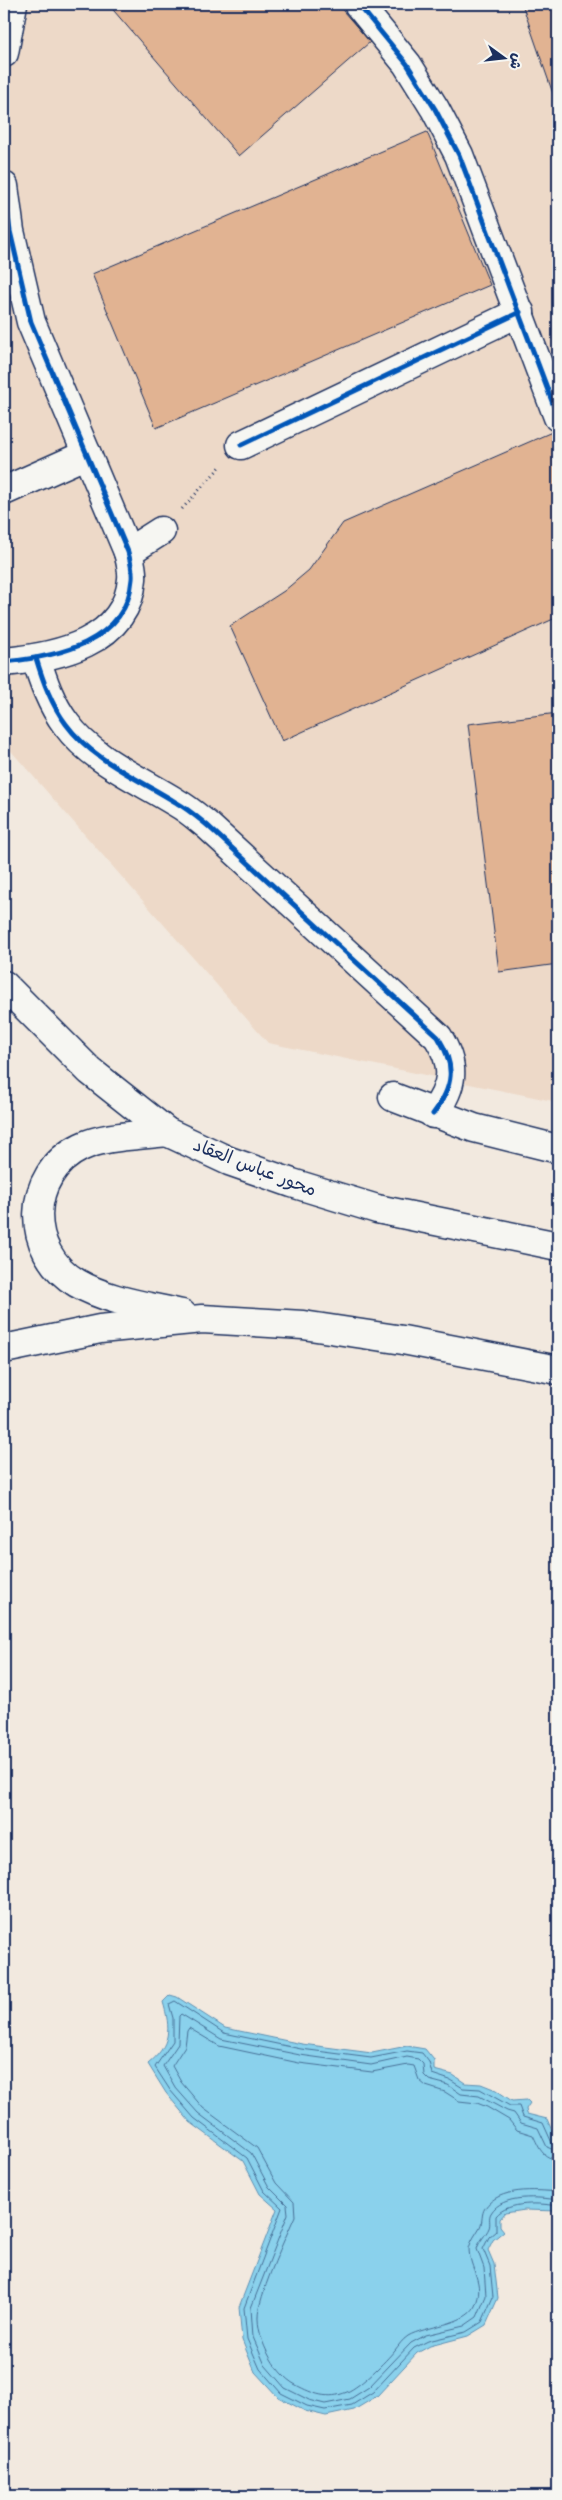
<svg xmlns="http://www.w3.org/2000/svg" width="562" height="2500" viewBox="0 0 562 2500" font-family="'Comic Neue','Playpen Sans Arabic',sans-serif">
<rect width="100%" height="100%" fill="#f2e9df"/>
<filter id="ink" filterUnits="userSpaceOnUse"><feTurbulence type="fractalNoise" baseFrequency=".02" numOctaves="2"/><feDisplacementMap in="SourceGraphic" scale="10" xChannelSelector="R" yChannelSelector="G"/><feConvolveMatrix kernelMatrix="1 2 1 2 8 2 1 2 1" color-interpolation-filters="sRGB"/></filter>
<g filter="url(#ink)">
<polygon fill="#edd9c8" points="4,4 558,4 558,1102 268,1043 4,743"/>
<path fill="#8ad1ec" stroke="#5e90b3" d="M170 1995 177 1997 225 2028 302 2044 372 2053 407 2046 425 2049 434 2060V2070L453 2075 465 2083 481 2084 496 2090 512 2101 527 2100 530 2103 526 2109 527 2114 547 2119 558 2145V2211L525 2210 505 2213 500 2219V2226L504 2231 493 2240 488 2250 494 2264 498 2298 486 2325 468 2336 430 2346 417 2353 377 2396 354 2410 326 2416 305 2411 278 2397 255 2372 242 2340 239 2307 277 2209 260 2194 243 2161 190 2122 166 2093 148 2064C171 2045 171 2029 163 2002Z"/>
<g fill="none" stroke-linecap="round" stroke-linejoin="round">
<g stroke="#477097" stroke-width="1">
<path d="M558 2146 552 2143 543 2123 523 2117 519 2106H510L480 2089 463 2088 450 2080 432 2074 429 2062 422 2053 407 2051 371 2058 301 2049 224 2033 175 2001 169 2004 173 2018V2041L155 2067 170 2090 194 2118 247 2158 264 2191 282 2208 244 2308 247 2339 260 2369 281 2393 307 2406 325 2410 352 2405 373 2392 414 2348 428 2341 466 2332 482 2322 493 2297 490 2266 483 2249 489 2237 496 2231V2216C508 2201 541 2203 558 2206"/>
<path d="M558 2152 547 2147 538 2128 521 2123 514 2113 507 2111 479 2096 461 2094 448 2085 429 2080 424 2075 423 2064 418 2059 407 2057 371 2065 300 2055 221 2039 181 2014 179 2016 178 2044 163 2066 175 2087 198 2113 251 2153 269 2187 287 2205 288 2214 251 2308 253 2337 265 2365 285 2388 309 2400 325 2404 350 2399 369 2387 411 2343 426 2335 464 2326 477 2317 486 2296 484 2268 477 2249C479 2241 486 2235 489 2228 491 2223 488 2218 491 2213 502 2194 539 2197 558 2200"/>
<path d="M558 2159C542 2159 539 2147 533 2135L517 2130 509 2120 487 2107 477 2103 459 2101 445 2092 426 2086 419 2080 414 2066 408 2065 372 2072 299 2063 219 2046 189 2028 187 2031 185 2046 172 2066 181 2082 203 2108 257 2148 276 2183 294 2202 295 2216C282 2245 267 2277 259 2308 253 2333 274 2374 296 2385 313 2394 328 2400 347 2392 361 2386 385 2362 395 2350 399 2345 402 2340 408 2336 425 2326 466 2325 475 2306 486 2282 469 2270 469 2248 471 2240 476 2234 480 2227 483 2221 481 2214 485 2208 499 2187 535 2190 558 2192"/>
</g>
</g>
<g fill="#e1b392" stroke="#1b2f5e">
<polygon points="108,4 337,4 370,42 239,156"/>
<polygon points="522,4 558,4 558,108"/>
<polygon points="427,132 490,285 156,428 92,274"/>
<polygon points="552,432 558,449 558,617 282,741 230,626 284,591 309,570 343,523"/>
<polygon points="558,713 558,964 499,972 468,724"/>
</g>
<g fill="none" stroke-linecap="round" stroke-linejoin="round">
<g stroke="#1b2f5e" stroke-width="31">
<g id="minor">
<polyline points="358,4 407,64 435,109 459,155 558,417"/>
<polyline points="4,53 13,4"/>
<path d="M4 186 10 231 31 322 128 552C130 560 133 570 132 579 127 643 56 657 4 662"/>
<polyline points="241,445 520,312"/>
<polyline points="4,491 87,454"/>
<polyline points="128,552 161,531"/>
<path d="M36 658C43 681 51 704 66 724 92 760 139 779 177 803 188 809 198 818 208 826L438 1037C456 1066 454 1086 433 1114"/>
<polyline points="393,1097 474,1128 558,1149"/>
</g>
</g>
<g stroke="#1b2f5e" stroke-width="31">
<g id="major">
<polyline points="4,985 90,1071 167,1132 229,1161 292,1183 377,1209 558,1246"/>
<path d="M167 1132C140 1136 106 1135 81 1147 25 1174 24 1252 77 1283 108 1301 148 1306 182 1314"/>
<polyline points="4,1349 100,1329 202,1319 303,1325 403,1340 558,1370"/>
</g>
</g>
<polyline stroke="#1b2f5e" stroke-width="3" stroke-dasharray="1 4" stroke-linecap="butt" points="182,509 220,467"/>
<use href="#minor" stroke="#f6f6f2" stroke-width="28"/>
<use href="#major" stroke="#f6f6f2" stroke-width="28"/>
<g stroke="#f6f6f2" stroke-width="8">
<g id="cycleway">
<polyline points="358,4 407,64 435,109 459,155 558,417"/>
<path d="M4 186 10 231 31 322 128 552C130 560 133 570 132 579 127 643 56 657 4 662"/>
<polyline points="241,445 520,312"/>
<path d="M36 658C43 681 51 704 66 724 92 760 139 779 177 803 188 809 198 818 208 826L438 1037C456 1066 454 1086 433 1114"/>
</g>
</g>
<use href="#cycleway" stroke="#0057b8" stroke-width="5"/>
</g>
</g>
<g text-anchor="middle" stroke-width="4" stroke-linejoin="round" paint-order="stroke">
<g font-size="18" fill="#1b2f5e" stroke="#f6f6f2">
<text transform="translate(255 1167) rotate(21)" y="6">محور عباس العقاد</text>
</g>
</g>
<rect width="562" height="2500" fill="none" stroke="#f6f6f2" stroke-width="20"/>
<rect x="10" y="10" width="542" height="2480" fill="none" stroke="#1b2f5e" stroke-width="2" filter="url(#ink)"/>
<g transform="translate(504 58) rotate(105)" stroke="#f6f6f2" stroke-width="4" paint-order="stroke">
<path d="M0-4L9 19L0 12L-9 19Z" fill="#1b2f5e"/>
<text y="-8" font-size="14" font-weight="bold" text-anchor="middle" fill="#1b2f5e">ش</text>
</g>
</svg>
